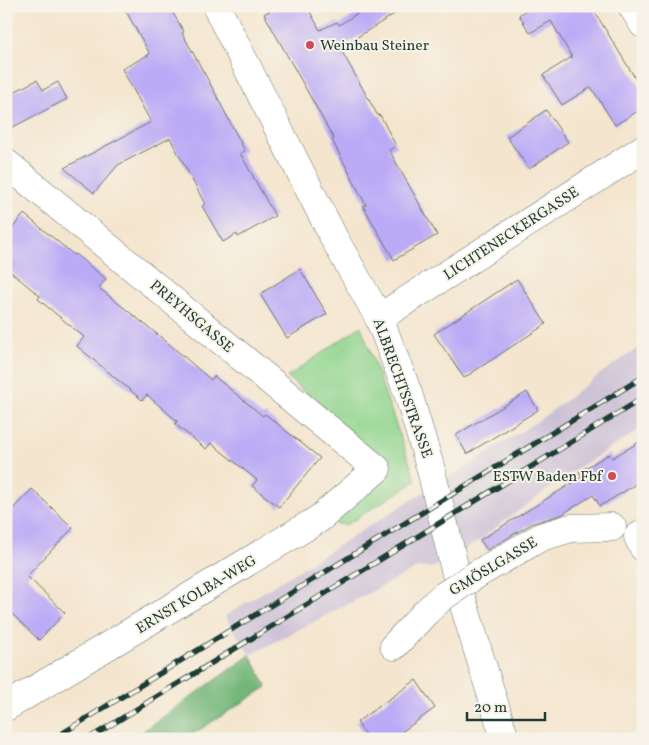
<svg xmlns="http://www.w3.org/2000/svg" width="649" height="745" viewBox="0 0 649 745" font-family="Vollkorn,serif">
<rect width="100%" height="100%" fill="#f7f3e8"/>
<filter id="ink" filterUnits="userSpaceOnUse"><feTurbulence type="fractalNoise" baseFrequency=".02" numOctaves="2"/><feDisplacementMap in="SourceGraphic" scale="10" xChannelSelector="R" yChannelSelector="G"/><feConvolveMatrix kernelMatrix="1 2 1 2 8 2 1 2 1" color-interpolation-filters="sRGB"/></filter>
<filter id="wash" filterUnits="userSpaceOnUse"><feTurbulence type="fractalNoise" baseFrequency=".0096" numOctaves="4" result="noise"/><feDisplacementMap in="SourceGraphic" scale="20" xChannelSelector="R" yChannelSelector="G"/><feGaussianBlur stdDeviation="1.12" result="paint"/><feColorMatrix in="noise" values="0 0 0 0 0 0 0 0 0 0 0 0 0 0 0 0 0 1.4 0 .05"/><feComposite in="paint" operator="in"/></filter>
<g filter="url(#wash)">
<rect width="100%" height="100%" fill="#f4e5ce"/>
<polygon fill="#cbbfd5" points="643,345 643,428 573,471 472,545 434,567 417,568 250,655 225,616 419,495 457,473 542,418 607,369"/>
<polygon fill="#8fd48d" stroke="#578860" points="361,326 416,481 346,525 337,524 335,520 394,469 287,377"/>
<polygon fill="#73b678" stroke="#497a56" points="250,655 267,687 185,739 132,739"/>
<g id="blocks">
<g fill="#bbaaf6">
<polygon points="123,6 169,6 184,32 182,33 213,89 245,151 240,153 275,216 238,237 237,234 223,242 202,206 205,204 170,138 118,165 94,193 64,168 151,122 122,69 150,54"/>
<polygon points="278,6 307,6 320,30 337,22 339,25 369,6 407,6 340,48 378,116 380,115 396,146 389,150 437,235 394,260 363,206 366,205 332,140 334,139 264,14"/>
<polygon points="533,6 591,6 643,91 643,108 615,125 591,87 562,105 543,75 572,57 551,21 530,33 519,15"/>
<polygon points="37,80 43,90 58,82 67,99 13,127 6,114 6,96"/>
<polygon points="546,110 568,142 529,169 507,137"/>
<polygon points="24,214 74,255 75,254 106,279 99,288 162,338 211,380 214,376 263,416 265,414 320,458 279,507 252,486 257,480 211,443 206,449 175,424 177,421 147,395 142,400 77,346 84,337 38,299 40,296 6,268 6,236"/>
<polygon points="300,269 327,314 287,338 260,294"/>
<polygon points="517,279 546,324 464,378 434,334"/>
<polygon points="527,392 538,410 467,454 456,435"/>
<polygon points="643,440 643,480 600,506 593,495 561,515 533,523 487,550 480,540 582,477 579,472 609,454 612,458"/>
<polygon points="32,489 73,528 27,576 65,613 39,640 6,608 6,516"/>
<polygon points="416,680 435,708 392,739 368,739 357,722"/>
</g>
</g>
</g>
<g filter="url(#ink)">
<use href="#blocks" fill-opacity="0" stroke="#6a786a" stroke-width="1"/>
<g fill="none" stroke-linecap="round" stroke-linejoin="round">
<g stroke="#6a786a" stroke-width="29">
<g id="minor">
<polyline points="216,6 335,240 379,318 408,393 431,470 462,599 505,739"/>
<polyline points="632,6 643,24"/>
<polyline points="6,163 377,469 319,519 6,707"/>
<polyline points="379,318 643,149"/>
<polyline points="643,534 638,537 643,547"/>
<polyline points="479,573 541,537 571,528 612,527"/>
<polyline points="394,646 426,612 442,597"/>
</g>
</g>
<use href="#minor" stroke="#fff" stroke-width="28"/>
<g stroke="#1f3d34" stroke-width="5.5">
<g id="rail">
<polyline points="53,739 643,377"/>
<polyline points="88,739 643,398"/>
</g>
</g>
<use href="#rail" stroke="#f7f3e8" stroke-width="4" stroke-dasharray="11" stroke-linecap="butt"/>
<g stroke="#6a786a" stroke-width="29" stroke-linecap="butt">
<polyline id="minor-bridge" points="442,597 479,573"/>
</g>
<use href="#minor-bridge" stroke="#fff" stroke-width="28"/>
</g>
</g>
<g fill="#d1495b" stroke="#f7f3e8" stroke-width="2">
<circle cx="310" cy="45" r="5"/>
<circle cx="612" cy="476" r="5"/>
</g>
<g text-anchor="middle" stroke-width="4" stroke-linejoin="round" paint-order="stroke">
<g font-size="15" fill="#1f3d34" stroke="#f7f3e8" text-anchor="start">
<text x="320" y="50">Weinbau Steiner</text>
<text x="602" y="481" text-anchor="end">ESTW Baden Fbf</text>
</g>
<g font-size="15" fill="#1f3d34" stroke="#f7f3e8">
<text transform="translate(511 233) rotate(-33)" y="5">LICHTENECKERGASSE</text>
<text transform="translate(192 316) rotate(40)" y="5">PREYHSGASSE</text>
<text transform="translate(403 388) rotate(70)" y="5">ALBRECHTSSTRASSE</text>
<text transform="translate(493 566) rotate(-31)" y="5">GMÖSLGASSE</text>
<text transform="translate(196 594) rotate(-31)" y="5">ERNST KOLBA-WEG</text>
</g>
</g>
<rect width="649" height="745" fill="none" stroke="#f7f3e8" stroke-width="25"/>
<path d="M467 712v8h78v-8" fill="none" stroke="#1f3d34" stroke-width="2.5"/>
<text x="474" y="712" font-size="15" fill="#1f3d34" stroke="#f7f3e8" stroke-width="4" paint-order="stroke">20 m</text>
</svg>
